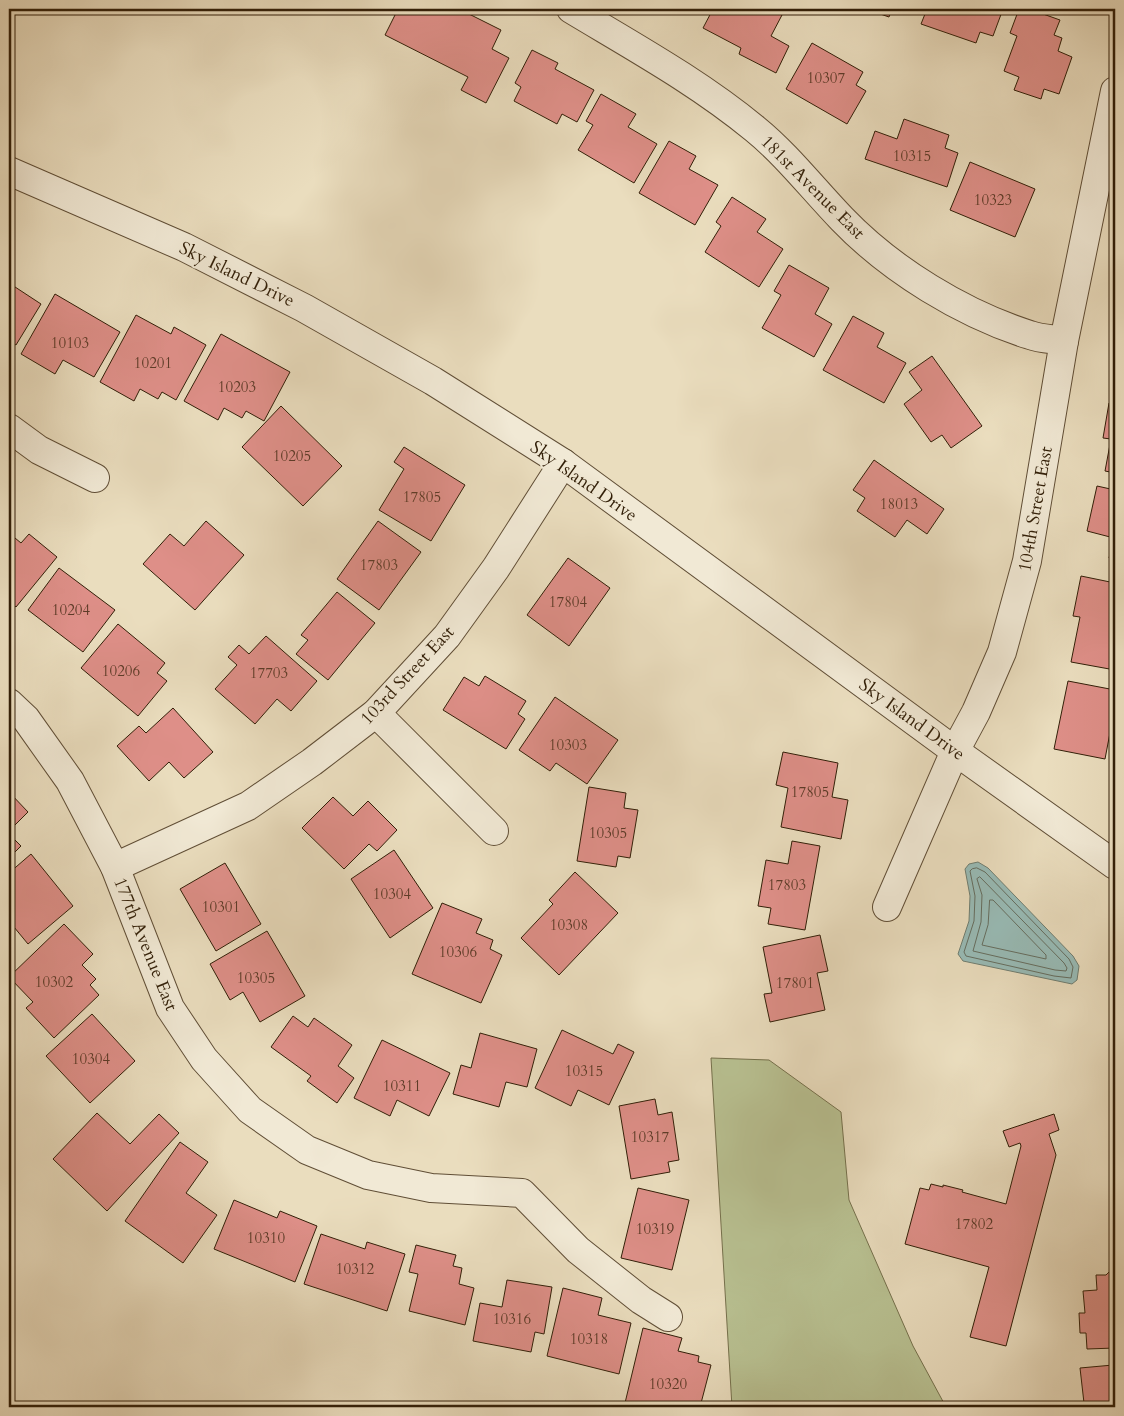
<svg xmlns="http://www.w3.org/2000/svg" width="1124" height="1416" viewBox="0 0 1124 1416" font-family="Cardo,serif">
<rect width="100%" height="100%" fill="#eaddbe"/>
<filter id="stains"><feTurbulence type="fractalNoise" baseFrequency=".004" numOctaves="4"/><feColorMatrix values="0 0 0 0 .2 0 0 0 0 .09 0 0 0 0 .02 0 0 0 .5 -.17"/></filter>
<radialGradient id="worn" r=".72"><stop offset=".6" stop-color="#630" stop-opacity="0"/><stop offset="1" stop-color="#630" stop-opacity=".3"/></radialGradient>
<polygon fill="#b8c091" stroke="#75704c" points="711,1058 769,1060 841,1112 849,1200 913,1346 946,1407 732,1407"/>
<polygon fill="#98bbb6" stroke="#6f7d70" points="978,862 988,868 1073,956 1079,966 1077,980 1072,984 963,961 958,954 969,921 970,896 965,869 969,864"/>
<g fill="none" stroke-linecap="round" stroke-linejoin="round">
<g stroke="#656d5f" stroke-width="1">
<polygon points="977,868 985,872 1069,959 1073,967 1071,978 1054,976 966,956 964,952 974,921 975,896 970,871 972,869"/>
<polygon points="980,877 1064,963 1067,968 1066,971 1055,970 973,951 981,922 982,895 977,879"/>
<polygon points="990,900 993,900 1046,955 1046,959 982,945 988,925"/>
</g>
</g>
<g fill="#de8f88" stroke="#321f08">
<polygon points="398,9 459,9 501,30 492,49 509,58 486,103 461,90 468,77 385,35"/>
<polygon points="713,9 770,9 782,15 771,36 789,46 776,73 739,54 741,48 703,28"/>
<polygon points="866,9 892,9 889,17"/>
<polygon points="927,9 1003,9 993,36 980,32 976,43 921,24"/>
<polygon points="1019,9 1029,9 1060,20 1054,35 1062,38 1058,51 1072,57 1059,94 1044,89 1041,99 1014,90 1019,77 1004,71 1017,36 1010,33"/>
<polygon points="812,43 863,72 856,85 866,91 847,124 786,89"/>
<polygon points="532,50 558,63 555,69 594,90 577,122 562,114 557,124 514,101 521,87 515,83"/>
<polygon points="601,94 636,114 628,127 657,144 634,183 578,150 593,125 586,121"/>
<polygon points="904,119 949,135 945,148 958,153 947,187 865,159 875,131 897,139"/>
<polygon points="669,141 696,156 689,169 718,185 695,225 639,193"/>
<polygon points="970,162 1035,189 1015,237 950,210"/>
<polygon points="732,197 766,219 757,232 783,249 759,287 705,252 721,226 716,222"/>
<polygon points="789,265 829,288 815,314 832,324 814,357 762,328 781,295 774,291"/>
<polygon points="9,283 41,304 16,345 9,341"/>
<polygon points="55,294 120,332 94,377 63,360 55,374 21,354"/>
<polygon points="136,315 171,334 174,327 206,345 176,400 162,392 158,399 140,389 134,401 100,382"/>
<polygon points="853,316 884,333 877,347 906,363 884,403 823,370"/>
<polygon points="221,334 290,372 264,421 246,411 242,418 224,408 218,420 184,401"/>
<polygon points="932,356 982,426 951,448 942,435 931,442 904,404 922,390 909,372"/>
<polygon points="1109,403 1115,404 1115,473 1105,471 1111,439 1103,438"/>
<polygon points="281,406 342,466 303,506 242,447"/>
<polygon points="404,447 465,485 431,541 379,510 404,469 394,462"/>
<polygon points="874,460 944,509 927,534 907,520 895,537 857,511 865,498 853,490"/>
<polygon points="1097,486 1115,490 1115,560 1109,558 1114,538 1087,531"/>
<polygon points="206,521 244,555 195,610 143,564 170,534 184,546"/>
<polygon points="378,521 421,552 379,610 337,579"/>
<polygon points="9,533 21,543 29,534 57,557 16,607 9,601"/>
<polygon points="568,558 610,588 569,646 527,615"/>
<polygon points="59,568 115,610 83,652 28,610"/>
<polygon points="1081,576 1115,583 1115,670 1071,662 1080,617 1073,616"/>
<polygon points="337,592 375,623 328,680 296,654 308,640 301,635"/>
<polygon points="118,624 165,663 157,673 167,681 138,716 81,668"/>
<polygon points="266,636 317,681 291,711 277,699 255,724 215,689 237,665 228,657 239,645 249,654"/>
<polygon points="485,676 526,701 518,714 525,719 506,749 443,710 464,677 479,686"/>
<polygon points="1068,681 1115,690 1115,717 1113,717 1105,759 1054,749"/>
<polygon points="555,697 618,740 587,784 556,763 550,771 519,750"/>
<polygon points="173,708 213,752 184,778 169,762 149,781 117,746 139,726 146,733"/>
<polygon points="783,752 838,763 832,797 848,800 841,839 781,827 788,788 776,785"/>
<polygon points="589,787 626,793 624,808 638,810 630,858 618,856 616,867 577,861"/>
<polygon points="9,792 28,812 9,831"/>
<polygon points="333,797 353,816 368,801 397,830 377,851 369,844 344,869 302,828"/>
<polygon points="9,834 21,846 9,858"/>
<polygon points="792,841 820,846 805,930 768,924 771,908 758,906 766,860 788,864"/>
<polygon points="394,850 433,908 390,938 351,879"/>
<polygon points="31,854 73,906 28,944 9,921 9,873"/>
<polygon points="225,863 261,924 216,951 180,889"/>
<polygon points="575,872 618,913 559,975 521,938 553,904 549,900"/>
<polygon points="442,903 482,919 476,933 493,940 490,949 502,955 481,1003 412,974"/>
<polygon points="64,924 93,954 82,965 96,979 90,985 99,995 54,1038 26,1008 33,1002 9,977"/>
<polygon points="267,931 305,996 260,1022 243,992 230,1000 210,964"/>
<polygon points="820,935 828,971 817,973 825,1010 770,1022 764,994 772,993 763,947"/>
<polygon points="92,1014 135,1061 90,1103 46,1056"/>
<polygon points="293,1016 308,1027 314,1018 352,1045 338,1066 354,1078 337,1103 307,1081 311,1076 271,1047"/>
<polygon points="562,1030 613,1054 618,1044 634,1052 609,1105 578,1090 571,1106 535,1088"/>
<polygon points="480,1033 537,1049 527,1087 506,1082 499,1107 453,1094 461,1065 471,1068"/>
<polygon points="382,1040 450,1073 429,1116 397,1100 390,1116 354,1098"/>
<polygon points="655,1099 658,1115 672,1112 679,1160 668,1162 670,1172 631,1179 619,1106"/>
<polygon points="97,1113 130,1144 159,1114 179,1133 107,1211 53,1159"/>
<polygon points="1054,1114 1059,1130 1049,1134 1056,1155 1006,1346 970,1337 989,1267 905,1244 920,1188 929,1190 931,1184 943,1187 943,1185 963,1190 962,1192 1006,1204 1021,1146 1020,1143 1009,1147 1003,1131"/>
<polygon points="180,1142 208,1162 186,1193 217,1215 183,1263 125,1221"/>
<polygon points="638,1188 689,1200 672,1270 621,1258"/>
<polygon points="234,1200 277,1218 280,1211 317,1226 295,1282 214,1249"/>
<polygon points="321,1234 365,1249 367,1242 405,1254 387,1311 304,1284"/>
<polygon points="416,1245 456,1255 453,1266 462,1268 459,1284 474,1288 465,1325 409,1311 418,1274 409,1272"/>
<polygon points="1115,1266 1115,1348 1087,1349 1086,1333 1080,1333 1079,1313 1085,1313 1083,1291 1097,1290 1096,1275 1106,1275"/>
<polygon points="507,1280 552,1287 544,1334 535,1332 531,1352 473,1341 480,1303 502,1307"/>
<polygon points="563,1288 602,1298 598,1315 631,1323 619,1374 547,1356"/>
<polygon points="643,1328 682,1338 678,1351 699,1356 698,1362 711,1365 700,1407 642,1407 625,1403"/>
<polygon points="1113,1365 1115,1376 1115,1407 1072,1407 1072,1404 1084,1403 1080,1368"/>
</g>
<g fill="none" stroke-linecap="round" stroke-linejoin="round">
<g stroke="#604e36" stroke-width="30">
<g id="minor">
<path d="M571 9C634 47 698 82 755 129 787 155 813 189 842 219 891 270 963 314 1030 335 1041 339 1053 339 1064 341"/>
<polyline points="9,171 184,247 304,308 433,381 563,463 955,751 1115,865"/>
<polyline points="9,428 39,450 95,478"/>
<polyline points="9,703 26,719 70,781 115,867 170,1008 204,1059 250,1110 307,1150 368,1175 431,1188 522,1193 578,1250 641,1300 668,1317"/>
<polyline points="376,713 494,831"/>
<polyline points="115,867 248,806 312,762 376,713 447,636 496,568 563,463"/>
<polyline points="887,907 955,751 976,712 1002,652 1027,561 1064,341 1115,91"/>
</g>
</g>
<use href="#minor" stroke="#f1e9d5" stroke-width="28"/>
</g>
<g text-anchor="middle" stroke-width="4.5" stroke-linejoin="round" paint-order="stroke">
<g font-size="15" fill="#5d3b28">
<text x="826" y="83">10307</text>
<text x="912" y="161">10315</text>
<text x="993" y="205">10323</text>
<text x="70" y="348">10103</text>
<text x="153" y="368">10201</text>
<text x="237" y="392">10203</text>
<text x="292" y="461">10205</text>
<text x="422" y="502">17805</text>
<text x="899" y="509">18013</text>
<text x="379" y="570">17803</text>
<text x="568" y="607">17804</text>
<text x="71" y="615">10204</text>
<text x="121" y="676">10206</text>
<text x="269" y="678">17703</text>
<text x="568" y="750">10303</text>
<text x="810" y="797">17805</text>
<text x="608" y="838">10305</text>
<text x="787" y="890">17803</text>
<text x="392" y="899">10304</text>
<text x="221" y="912">10301</text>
<text x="569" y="930">10308</text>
<text x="458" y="957">10306</text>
<text x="256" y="983">10305</text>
<text x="54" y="987">10302</text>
<text x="795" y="988">17801</text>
<text x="91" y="1064">10304</text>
<text x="584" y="1076">10315</text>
<text x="402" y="1091">10311</text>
<text x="650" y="1142">10317</text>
<text x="974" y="1229">17802</text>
<text x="655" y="1234">10319</text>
<text x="266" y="1243">10310</text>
<text x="355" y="1274">10312</text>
<text x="512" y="1324">10316</text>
<text x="589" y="1344">10318</text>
<text x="668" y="1389">10320</text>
</g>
<g font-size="18" fill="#321f08" stroke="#f1e9d5">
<text transform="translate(813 187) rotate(45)" y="6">181st Avenue East</text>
<text transform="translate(237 274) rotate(26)" y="6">Sky Island Drive</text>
<text transform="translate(584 481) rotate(35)" y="6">Sky Island Drive</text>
<text transform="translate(1035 509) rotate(-80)" y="6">104th Street East</text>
<text transform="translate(407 675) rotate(-47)" y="6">103rd Street East</text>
<text transform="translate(912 719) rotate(36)" y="6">Sky Island Drive</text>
<text transform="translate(146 944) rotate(68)" y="6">177th Avenue East</text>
</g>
</g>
<rect width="1124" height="1416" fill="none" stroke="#eaddbe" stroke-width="30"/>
<rect x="10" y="10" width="1104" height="1396" fill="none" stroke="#321f08" stroke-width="2.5"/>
<rect x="15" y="15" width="1094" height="1386" fill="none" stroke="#321f08"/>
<rect width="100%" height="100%" filter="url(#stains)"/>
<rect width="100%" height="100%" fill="url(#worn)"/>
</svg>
